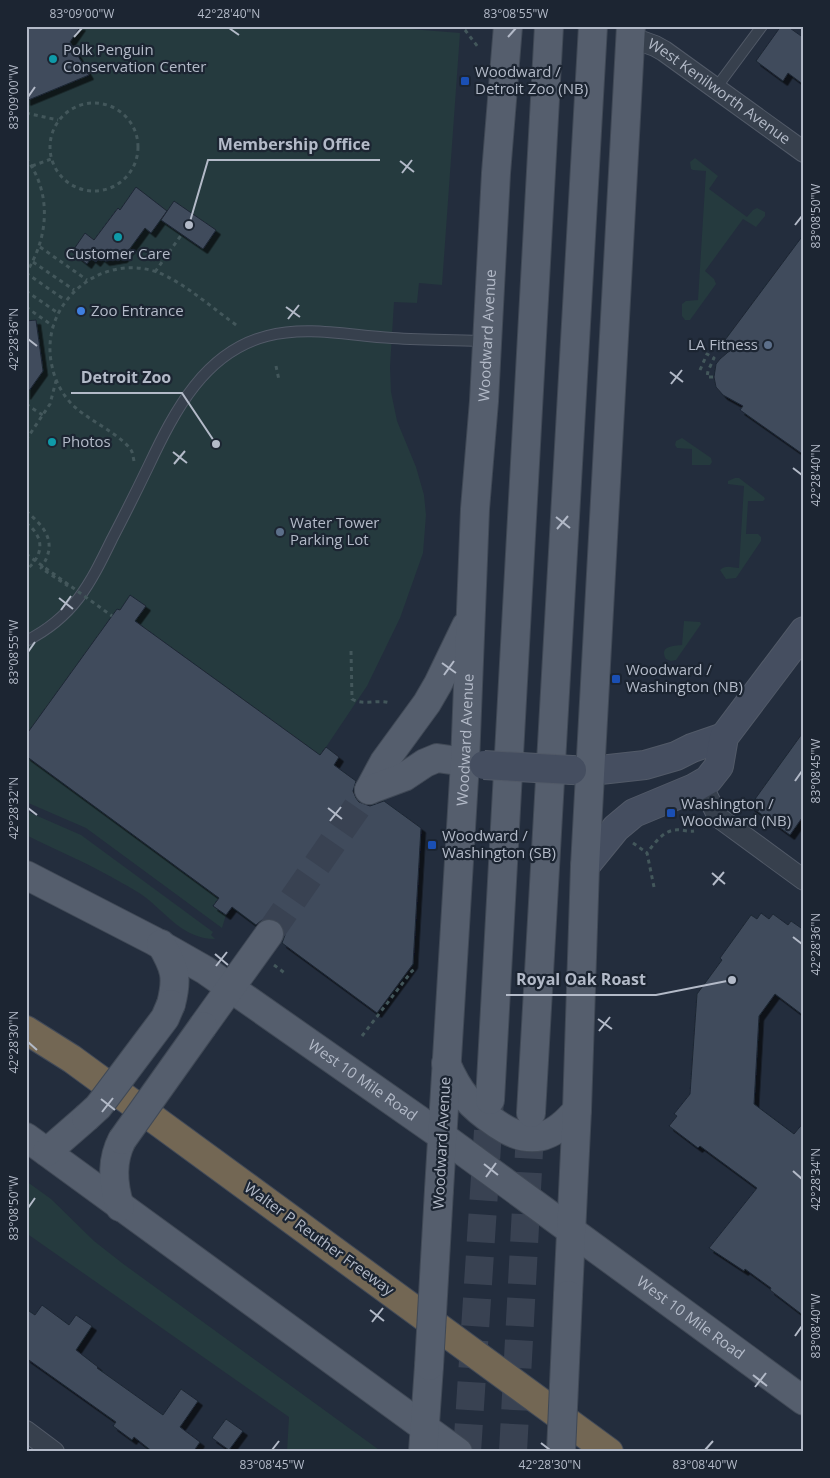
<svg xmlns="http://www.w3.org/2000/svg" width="830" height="1478" viewBox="0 0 830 1478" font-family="'Open Sans',sans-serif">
<defs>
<filter id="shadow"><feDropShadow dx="4.5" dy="4.5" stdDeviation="0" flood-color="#0009"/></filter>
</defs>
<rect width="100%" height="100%" fill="#232d3d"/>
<g fill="#253a3e">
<polygon points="26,26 373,26 460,33 442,285 419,283 417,303 394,302 390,367 391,392 397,421 416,467 424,495 426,515 423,553 400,618 367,686 326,747 213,906 226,915 222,928 86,828 26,802"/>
<polygon points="695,158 718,176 709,189 747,217 753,210 757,208 765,212 765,216 756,227 743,219 705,271 714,279 716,284 690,320 685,320 682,316 682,304 686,301 698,300 706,171 693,170 691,169 690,162"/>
<polygon points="682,438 711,458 712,462 710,465 692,465 692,449 677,448 675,445 676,441"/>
<path d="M735 478H739L764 497 765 499 763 501H748L746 534H758L761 537V541L736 578 726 579 720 570C726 564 733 568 739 568L744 486 728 484V481Z"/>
<path d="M684 621 700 622 701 624 676 660 671 661 666 659C659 646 673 646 682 645Z"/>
<path d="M26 811 81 835 213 932 211 935 215 939C184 939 167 914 145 897 138 892 130 887 122 883 92 865 58 851 26 835Z"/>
<polygon points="26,1181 51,1199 94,1241 122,1263 382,1452 287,1452 289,1417 26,1233"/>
</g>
<g fill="#3f4b5c" stroke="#1e2734" filter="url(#shadow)">
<polygon points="26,26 81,26 70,42 89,75 26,101"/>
<polygon points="781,26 787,26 804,38 804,85 788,73 783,81 756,61"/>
<polygon points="136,187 167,211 151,233 145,228 123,258 105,261 100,257 96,262 91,258 87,264 72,252 85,233 94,240 118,208 120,210"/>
<polygon points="174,201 216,230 203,249 161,220"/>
<polygon points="804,234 804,455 740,410 743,406 723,395 716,387 714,377 716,364 720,359 734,347 725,340"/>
<polygon points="36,320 43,371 26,395 26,321"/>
<polygon points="130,595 146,606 135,621 320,755 326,747 339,757 334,765 356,781 353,791 356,798 359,802 370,806 384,801 421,828 413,964 377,1013 282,943 285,935 283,927 278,922 270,918 262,920 256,925 232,907 226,915 213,906 219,898 26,756 26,735 117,609 120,610"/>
<polygon points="804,731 804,815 790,835 750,806"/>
<polygon points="761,913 769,919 773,914 788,925 791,921 804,930 804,1016 775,994 759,1016 754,1104 794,1134 804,1122 804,1316 770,1290 771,1288 745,1269 744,1271 709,1248 757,1188 700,1146 698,1148 669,1126 677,1116 674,1114 690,1094 697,994 722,960 720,958 751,915 757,919"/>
<polygon points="42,1305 69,1325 76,1315 92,1326 76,1350 98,1367 97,1368 163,1415 181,1389 198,1401 180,1427 200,1442 193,1452 153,1452 134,1437 132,1440 113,1426 116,1422 26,1358 26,1309 35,1315"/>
<polygon points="226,1419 243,1431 229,1450 212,1438"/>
</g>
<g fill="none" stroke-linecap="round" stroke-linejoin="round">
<g stroke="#394252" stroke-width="28" stroke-dasharray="28 14" stroke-linecap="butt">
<polyline points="269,934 369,790"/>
<polyline points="467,1452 490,1100"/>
<polyline points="513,1452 531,1114"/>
</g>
<g stroke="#525a68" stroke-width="12">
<g id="service">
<polyline points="716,88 762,26"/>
<path d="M26 641C74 617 90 584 112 539 125 514 137 490 149 465 175 410 205 352 267 336 308 325 351 336 392 338 423 340 455 340 486 341"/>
</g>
</g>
<g stroke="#525a68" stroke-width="22">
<g id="minor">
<path id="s1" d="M630 37 655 46 664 51 804 152"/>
<polyline points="702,785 718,817 804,880"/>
<polyline points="26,1431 54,1452"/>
</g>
</g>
<g stroke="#525a68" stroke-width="30">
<g id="secondary">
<polyline points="572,770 591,771 645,765 676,756 692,748 724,737"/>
<polyline points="585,866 616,828 634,813 694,788 708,780 719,766 724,737 804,631"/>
</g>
</g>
<g stroke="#404956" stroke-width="30">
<g id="primary">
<polyline points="369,790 384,762 427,703 438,684 466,626"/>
<polyline points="369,790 404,777 425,763 437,758 465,762"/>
<path id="s2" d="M26 875 154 941 205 970 442 1136 804 1401"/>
<path d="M161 944C175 968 178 977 171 1004"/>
<polyline points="203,1026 269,934"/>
<path d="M446 1063C459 1093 470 1106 497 1124 530 1147 553 1139 577 1110"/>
<polyline points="490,1100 549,26"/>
<polyline points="531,1113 593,26"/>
<polyline points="26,1137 458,1452"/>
<polyline points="47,1152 86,1118"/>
<path id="s3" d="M439 1190 465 762 475 509 484 401 496 173 508 26"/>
<path d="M120 1207C113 1185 111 1161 122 1140"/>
<polyline points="568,1295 577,1110 585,866 631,26"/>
<polyline points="423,1452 429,1366"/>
</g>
</g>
<g stroke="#424a58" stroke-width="30">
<polyline id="motorway" points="26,1030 72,1059 609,1452"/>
</g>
<g stroke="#43575b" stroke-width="3" stroke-dasharray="4 4" stroke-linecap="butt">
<polyline points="458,26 465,30 478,47"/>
<circle cx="94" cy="147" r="44"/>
<polyline points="26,113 58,120"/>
<path d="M26 158C52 193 49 237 26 273"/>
<polyline points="32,166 51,159"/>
<polyline points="40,247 87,280"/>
<polyline points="33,262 74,290"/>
<polyline points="155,272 182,234"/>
<polyline points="26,273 65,300"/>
<polyline points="26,291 58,313"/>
<polyline points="26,307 53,326"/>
<polyline points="276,366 279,380"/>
<polyline points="700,370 707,354 714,358 708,371 707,377 714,377"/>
<polyline points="26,404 44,416"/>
<polyline points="26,440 50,404 56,381"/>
<path d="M134 461C133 457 133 453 131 450 122 436 91 421 77 409 64 398 55 382 52 366 38 306 98 252 157 272 182 281 216 311 239 327"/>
<path d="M26 511C46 528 58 543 41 568L68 586"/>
<path d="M26 523C46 538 43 556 26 570"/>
<path d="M351 651 352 699C363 706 378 699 390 703"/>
<polyline points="633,843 647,853"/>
<path d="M654 887 647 853C654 844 662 832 674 830 681 829 687 832 694 831"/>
<polyline points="274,965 286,974"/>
<polyline points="362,1036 412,971 415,969"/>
</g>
<use href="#service" stroke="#37404d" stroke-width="10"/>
<use href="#minor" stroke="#37404d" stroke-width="20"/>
<use href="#secondary" stroke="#454e60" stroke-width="28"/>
<use href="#primary" stroke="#555e6d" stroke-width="28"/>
<use href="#motorway" stroke="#736754" stroke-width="28"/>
<g stroke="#525a68" stroke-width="30" stroke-linecap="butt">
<polyline id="secondary-bridge" points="484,765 572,770"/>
</g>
<g stroke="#404956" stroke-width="30" stroke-linecap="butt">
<g id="primary-bridge">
<polyline points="86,1118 98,1107 105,1098 165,1018 171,1004"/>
<polyline points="122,1140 203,1026"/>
<polyline points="429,1366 439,1190"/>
<polyline points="561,1452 568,1295"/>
</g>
</g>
<polyline stroke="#43575b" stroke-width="3" stroke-dasharray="4 4" stroke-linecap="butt" points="26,554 112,616"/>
<use href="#secondary-bridge" stroke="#454e60" stroke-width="28"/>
<use href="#primary-bridge" stroke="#555e6d" stroke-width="28"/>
</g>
<path fill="none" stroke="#b3bac8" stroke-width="2" d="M229 28 239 35M74 37 82 28M508 37 516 28M28 97 35 87M400 161 414 172M402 173 412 160M795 225 802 216M286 307 300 317M288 319 299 305M28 339 37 346M670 372 683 382M671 384 682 370M173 452 187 463M174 464 185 451M793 468 802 475M556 517 570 528M557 529 568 516M59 598 73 609M61 610 71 596M28 652 35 642M442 663 456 673M444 675 454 661M795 781 802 771M28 808 37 815M328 808 342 819M330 821 341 807M712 873 725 884M713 885 724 872M793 937 802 944M215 954 228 965M216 966 227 952M598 1019 612 1029M599 1031 610 1017M28 1042 37 1050M101 1099 115 1110M102 1112 113 1098M484 1164 498 1175M793 1171 802 1179M486 1177 496 1163M28 1208 35 1198M370 1310 384 1321M372 1322 383 1308M795 1336 802 1326M753 1375 767 1386M755 1387 766 1373M541 1443 550 1450M272 1450 279 1441M705 1450 713 1441"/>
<g fill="#0f9aa8" stroke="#1c2532" stroke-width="2">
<circle cx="53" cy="59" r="5"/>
<circle cx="118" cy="237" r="5"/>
<circle cx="52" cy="442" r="5"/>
</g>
<g fill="#1a4fb4" stroke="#1c2532" stroke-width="2">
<rect x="460" y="76" width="10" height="10" rx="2.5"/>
<rect x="611" y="674" width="10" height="10" rx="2.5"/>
<rect x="666" y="808" width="10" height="10" rx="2.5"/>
<rect x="427" y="840" width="10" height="10" rx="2.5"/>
</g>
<circle fill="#3f7fe0" stroke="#1c2532" stroke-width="2" cx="81" cy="311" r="5"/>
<g fill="#5c6f8a" stroke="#1c2532" stroke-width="2">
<circle cx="768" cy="345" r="5"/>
<circle cx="280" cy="532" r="5"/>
</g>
<g text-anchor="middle" stroke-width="4.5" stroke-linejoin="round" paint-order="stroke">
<g font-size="15" fill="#b3bac8" stroke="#1c2532" text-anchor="start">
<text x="63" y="55">Polk Penguin<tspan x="63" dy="17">Conservation Center</tspan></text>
<text x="475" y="77">Woodward /<tspan x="475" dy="17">Detroit Zoo (NB)</tspan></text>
<text x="118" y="259" text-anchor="middle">Customer Care</text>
<text x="91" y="316">Zoo Entrance</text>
<text x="758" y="350" text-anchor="end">LA Fitness</text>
<text x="62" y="447">Photos</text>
<text x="290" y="528">Water Tower<tspan x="290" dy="17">Parking Lot</tspan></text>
<text x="626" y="675">Woodward /<tspan x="626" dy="17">Washington (NB)</tspan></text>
<text x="681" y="809">Washington /<tspan x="681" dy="17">Woodward (NB)</tspan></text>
<text x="442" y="841">Woodward /<tspan x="442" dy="17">Washington (SB)</tspan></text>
</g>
<g font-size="15" fill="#b3bac8" stroke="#1c2532">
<text dy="5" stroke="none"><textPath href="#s1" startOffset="105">West Kenilworth Avenue</textPath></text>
<text dy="5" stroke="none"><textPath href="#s3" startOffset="856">Woodward Avenue</textPath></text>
<text dy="5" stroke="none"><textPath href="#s3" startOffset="451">Woodward Avenue</textPath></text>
<text dy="5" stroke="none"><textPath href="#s2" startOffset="395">West 10 Mile Road</textPath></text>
<text transform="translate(442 1143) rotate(-87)" y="5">Woodward Avenue</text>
<text transform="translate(319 1239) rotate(36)" y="5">Walter P Reuther Freeway</text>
<text dy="5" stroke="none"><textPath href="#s2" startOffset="800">West 10 Mile Road</textPath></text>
</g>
</g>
<path fill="none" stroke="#b3bac8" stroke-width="2" d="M189 225L208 160H380M216 444L182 393H71M732 980L656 995H506"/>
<g fill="#b3bac8" stroke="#1c2532" stroke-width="2">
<circle cx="189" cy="225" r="5"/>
<circle cx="216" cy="444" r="5"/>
<circle cx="732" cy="980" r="5"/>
</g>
<g font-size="16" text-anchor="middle" font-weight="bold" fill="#b3bac8" stroke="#1c2532" stroke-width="4.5" stroke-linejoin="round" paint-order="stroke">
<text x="294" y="150">Membership Office</text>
<text x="126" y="383">Detroit Zoo</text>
<text x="581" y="985">Royal Oak Roast</text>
</g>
<rect width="830" height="1478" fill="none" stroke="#1c2532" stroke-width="55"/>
<rect x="28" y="28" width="774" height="1422" fill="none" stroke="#b3bac8" stroke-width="2"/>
<g font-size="12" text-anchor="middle" fill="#b3bac8">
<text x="82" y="18">83°09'00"W</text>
<text x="229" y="18">42°28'40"N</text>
<text x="516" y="18">83°08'55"W</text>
<text transform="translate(14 97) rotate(-90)" y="4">83°09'00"W</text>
<text transform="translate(816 216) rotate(-90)" y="4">83°08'50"W</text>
<text transform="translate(14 339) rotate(-90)" y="4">42°28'36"N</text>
<text transform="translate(816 475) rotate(-90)" y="4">42°28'40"N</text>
<text transform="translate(14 652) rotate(-90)" y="4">83°08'55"W</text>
<text transform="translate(816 771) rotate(-90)" y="4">83°08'45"W</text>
<text transform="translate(14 808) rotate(-90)" y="4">42°28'32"N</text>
<text transform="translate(816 944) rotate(-90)" y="4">42°28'36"N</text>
<text transform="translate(14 1042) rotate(-90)" y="4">42°28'30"N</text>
<text transform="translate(816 1179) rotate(-90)" y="4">42°28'34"N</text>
<text transform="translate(14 1208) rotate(-90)" y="4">83°08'50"W</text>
<text transform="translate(816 1326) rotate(-90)" y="4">83°08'40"W</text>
<text x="272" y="1469">83°08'45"W</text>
<text x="550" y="1469">42°28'30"N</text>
<text x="705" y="1469">83°08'40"W</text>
</g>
</svg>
